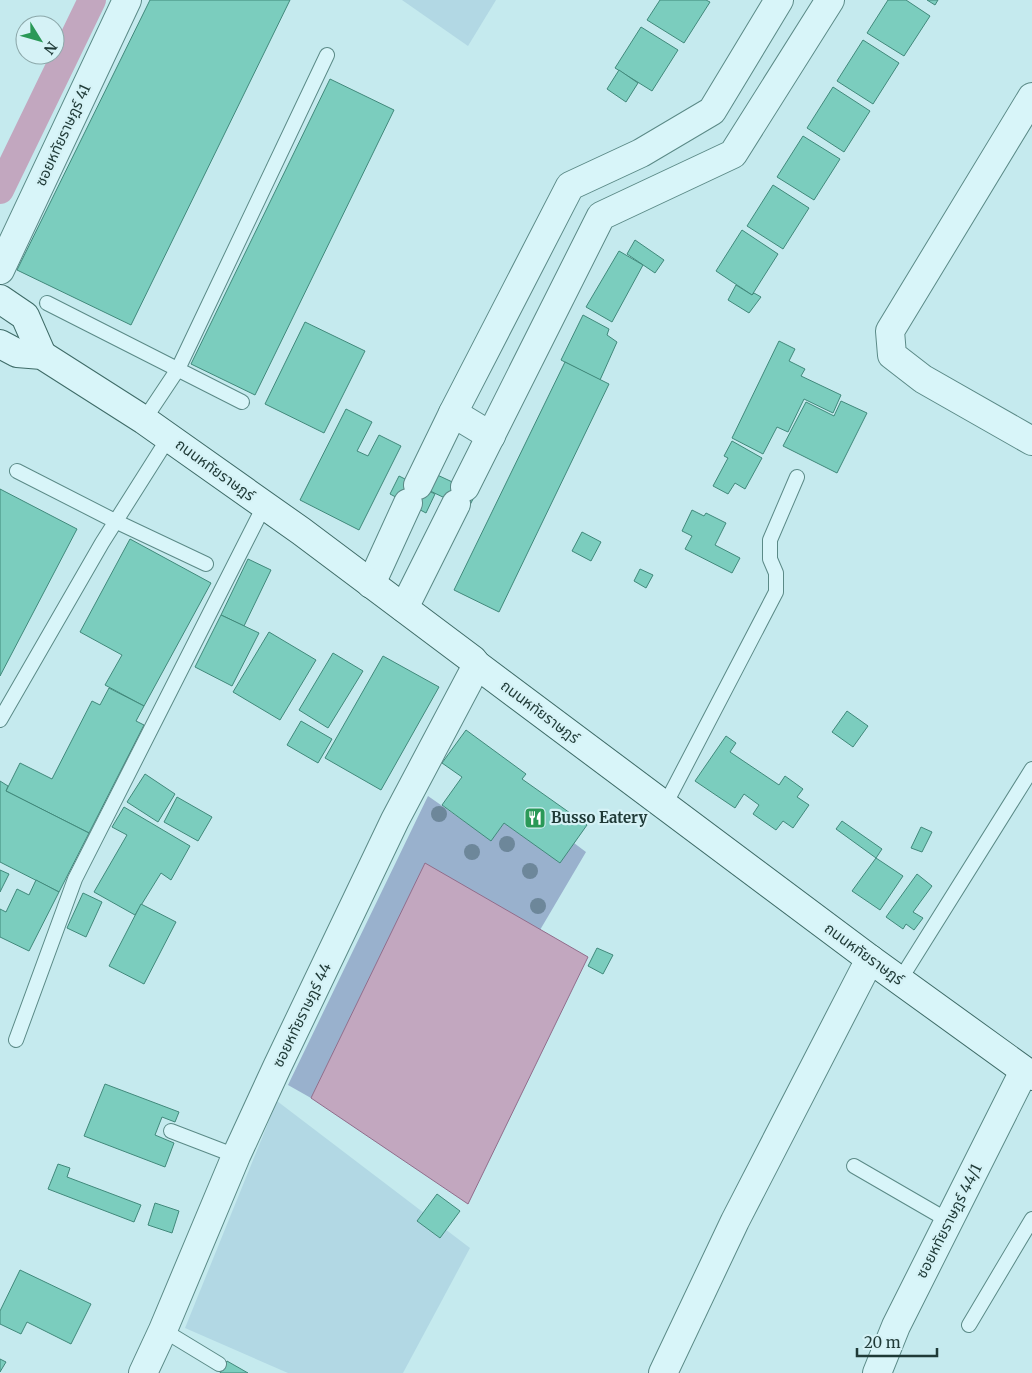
<svg xmlns="http://www.w3.org/2000/svg" width="1032" height="1373" viewBox="0 0 1032 1373" font-family="Merriweather,'Noto Sans Thai',serif">
<rect width="100%" height="100%" fill="#c5eaee"/>
<g fill="#b2d8e4">
<polygon points="402,0 496,0 468,46"/>
<polygon points="277,1101 470,1248 403,1373 288,1373 185,1328"/>
</g>
<polygon fill="#99b1cd" points="428,796 491,840 504,823 560,862 574,843 586,852 540,930 425,864 311,1098 288,1085"/>
<polygon fill="#c2a7bf" stroke="#906d8b" points="425,863 588,957 468,1204 311,1098"/>
<g fill="none" stroke-linecap="round" stroke-linejoin="round">
<polyline stroke="#c2a7bf" stroke-width="28" points="0,190 92,0"/>
</g>
<g fill="#7bcdbe" stroke="#41897b">
<polygon points="150,0 290,0 131,325 17,270"/>
<polygon points="660,0 706,0 710,2 684,43 647,20"/>
<polygon points="888,0 906,0 930,16 904,56 867,33"/>
<polygon points="927,0 938,0 935,5"/>
<polygon points="641,27 678,50 652,91 615,68"/>
<polygon points="863,40 899,63 873,104 837,81"/>
<polygon points="619,70 638,83 626,102 607,89"/>
<polygon points="330,79 394,110 255,395 191,364"/>
<polygon points="833,87 870,111 844,152 807,128"/>
<polygon points="803,136 840,159 814,200 777,177"/>
<polygon points="773,185 809,208 783,249 747,226"/>
<polygon points="742,230 778,254 752,295 716,271"/>
<polygon points="635,240 664,260 655,273 627,254"/>
<polygon points="619,251 643,265 612,322 586,307"/>
<polygon points="736,285 752,295 754,293 761,297 749,313 728,300"/>
<polygon points="583,315 609,329 607,335 617,342 600,380 561,360"/>
<polygon points="305,322 365,351 324,433 265,404"/>
<polygon points="779,341 795,349 789,361 805,369 801,376 841,395 833,413 804,399 788,432 777,427 763,454 732,438"/>
<polygon points="565,362 609,384 499,612 454,590"/>
<polygon points="841,401 867,413 837,473 783,446 806,402 834,416"/>
<polygon points="346,409 372,422 357,451 368,456 379,435 401,446 359,530 300,500"/>
<polygon points="732,441 762,458 745,489 735,483 728,494 713,486 728,458 724,456"/>
<polygon points="433,473 476,493 468,509 426,489"/>
<polygon points="399,476 435,494 426,513 390,494"/>
<polygon points="0,489 77,529 0,676"/>
<polygon points="692,510 704,516 706,513 726,523 715,545 740,558 732,573 685,549 692,536 682,531"/>
<polygon points="582,532 601,542 591,561 572,551"/>
<polygon points="130,539 211,583 144,706 105,685 122,655 80,632"/>
<polygon points="248,559 271,570 244,626 221,615"/>
<polygon points="640,569 653,575 646,588 634,581"/>
<polygon points="221,615 259,633 232,686 195,667"/>
<polygon points="269,632 316,660 280,720 233,692"/>
<polygon points="333,653 363,671 328,728 299,710"/>
<polygon points="383,656 439,687 381,790 325,758"/>
<polygon points="109,688 144,706 136,721 144,725 89,833 6,791 20,763 52,779 92,701 100,705"/>
<polygon points="847,711 868,726 853,747 832,732"/>
<polygon points="301,721 332,739 318,763 287,745"/>
<polygon points="466,730 526,774 522,779 587,825 560,863 504,823 491,841 442,805 462,777 442,763"/>
<polygon points="726,736 736,743 730,752 779,785 785,776 803,789 797,797 809,805 793,828 783,821 776,830 753,814 759,805 744,794 735,808 695,781"/>
<polygon points="145,774 175,794 158,822 127,802"/>
<polygon points="0,781 8,786 6,791 89,833 59,892 0,862"/>
<polygon points="177,797 212,817 198,841 164,822"/>
<polygon points="124,807 190,846 171,880 161,873 135,915 94,892 127,835 112,827"/>
<polygon points="842,821 882,849 876,858 836,829"/>
<polygon points="921,827 932,832 922,852 911,848"/>
<polygon points="876,858 903,876 880,910 852,891"/>
<polygon points="0,870 9,874 0,892"/>
<polygon points="917,874 932,886 913,912 923,918 914,930 906,924 903,929 886,917"/>
<polygon points="36,880 59,892 29,951 0,937 0,909 6,912 17,889 29,895"/>
<polygon points="83,893 102,902 86,937 67,928"/>
<polygon points="141,904 176,922 144,984 109,966"/>
<polygon points="597,948 613,955 603,974 588,966"/>
<polygon points="105,1084 179,1112 175,1122 162,1117 155,1135 174,1143 165,1167 84,1136"/>
<polygon points="58,1164 70,1168 67,1177 141,1205 134,1222 48,1189"/>
<polygon points="437,1194 460,1211 440,1238 417,1221"/>
<polygon points="155,1203 179,1211 172,1233 148,1225"/>
<polygon points="20,1270 91,1304 71,1344 27,1322 21,1334 0,1324 0,1311"/>
<polygon points="0,1359 6,1362 0,1372"/>
<polygon points="227,1361 248,1373 220,1373"/>
</g>
<g fill="none" stroke-linecap="round" stroke-linejoin="round">
<g stroke="#5b8a87" stroke-width="16">
<g id="lane">
<polyline points="47,303 242,402"/>
<polyline points="144,420 178,369 327,55"/>
<polyline points="17,471 115,521 206,564"/>
<polyline points="0,720 102,543 169,437"/>
<polyline points="665,805 776,592 776,573 770,559 770,540 797,477"/>
<polyline points="900,980 1032,769"/>
<polyline points="16,1040 75,879 264,506"/>
<polyline points="171,1131 236,1156"/>
<polyline points="854,1166 949,1221"/>
<polyline points="969,1325 1032,1219"/>
<polyline points="163,1330 219,1364"/>
</g>
</g>
<g stroke="#5b8a87" stroke-width="30">
<g id="street">
<polyline points="1032,97 890,331 892,355 923,379 1032,441"/>
<polyline points="0,270 127,0"/>
<polyline points="453,413 491,436"/>
<polyline points="418,485 453,413 570,186 641,153 712,111 779,0"/>
<polyline points="465,487 601,216 733,154 830,0"/>
<polyline points="371,584 408,503"/>
<polyline points="404,608 456,504"/>
<polyline points="143,1373 163,1330 236,1156 277,1067 395,820 477,665"/>
<polyline points="663,1373 735,1221 870,959"/>
<polyline points="877,1373 896,1326 1024,1071"/>
</g>
</g>
<g stroke="#3e6b67" stroke-width="30">
<g id="secondary">
<polyline points="0,299 25,316 42,355"/>
<polyline points="0,344 17,353 42,355 144,420 301,531 473,660 477,665 870,959 1032,1076"/>
</g>
</g>
<use href="#lane" stroke="#d8f5f9" stroke-width="14"/>
<use href="#street" stroke="#d8f5f9" stroke-width="28"/>
<use href="#secondary" stroke="#d8f5f9" stroke-width="28"/>
</g>
<g fill="#6d879a">
<circle cx="439" cy="814" r="8"/>
<circle cx="507" cy="844" r="8"/>
<circle cx="472" cy="852" r="8"/>
<circle cx="530" cy="871" r="8"/>
<circle cx="538" cy="906" r="8"/>
</g>
<defs>
<g id="restaurant-square" transform="scale(1.125)"><rect x="-9" y="-9" width="18" height="18" rx="4" fill="#2a9957" stroke="#d5f2f6"/><path d="M-5-6h1v4h1v-4h1v4h1v-4h1v5L-1.5 .5V6h-2V.5L-5-1ZM5-6V6H3V1.5H1.5Q1.5-4 5-6Z" fill="#fff"/></g>
</defs>
<g fill-rule="evenodd">
<use href="#restaurant-square" x="535" y="818"/>
</g>
<g text-anchor="middle" stroke-width="4.5" stroke-linejoin="round" paint-order="stroke">
<g font-size="15" fill="#1f3a37" stroke="#d5f2f6">
<text transform="translate(63 135) rotate(-65)" y="5">ซอยหทัยราษฎร์ 41</text>
<text transform="translate(215 470) rotate(36)" y="5">ถนนหทัยราษฎร์</text>
<text transform="translate(540 712) rotate(37)" y="5">ถนนหทัยราษฎร์</text>
<text transform="translate(864 954) rotate(36)" y="5">ถนนหทัยราษฎร์</text>
<text transform="translate(302 1015) rotate(-64)" y="5">ซอยหทัยราษฎร์ 44</text>
<text transform="translate(949 1221) rotate(-63)" y="5">ซอยหทัยราษฎร์ 44/1</text>
</g>
<g font-size="15" font-weight="bold" fill="#1f3a37" stroke="#d5f2f6" text-anchor="start">
<text x="551" y="823">Busso Eatery</text>
</g>
</g>
<g transform="translate(40 40) rotate(127)"><circle r="24" fill="#d5f2f6" stroke="#8ca8aa"/>
<path d="M0-4L9 19L0 12L-9 19Z" fill="#2a9957"/>
<text y="-8" font-size="14" font-weight="bold" text-anchor="middle" fill="#1f3a37">N</text>
</g>
<path d="M857 1348v8h80v-8" fill="none" stroke="#1f3a37" stroke-width="2.5"/>
<text x="864" y="1348" font-size="15" fill="#1f3a37" stroke="#d5f2f6" stroke-width="4" paint-order="stroke">20 m</text>
</svg>
